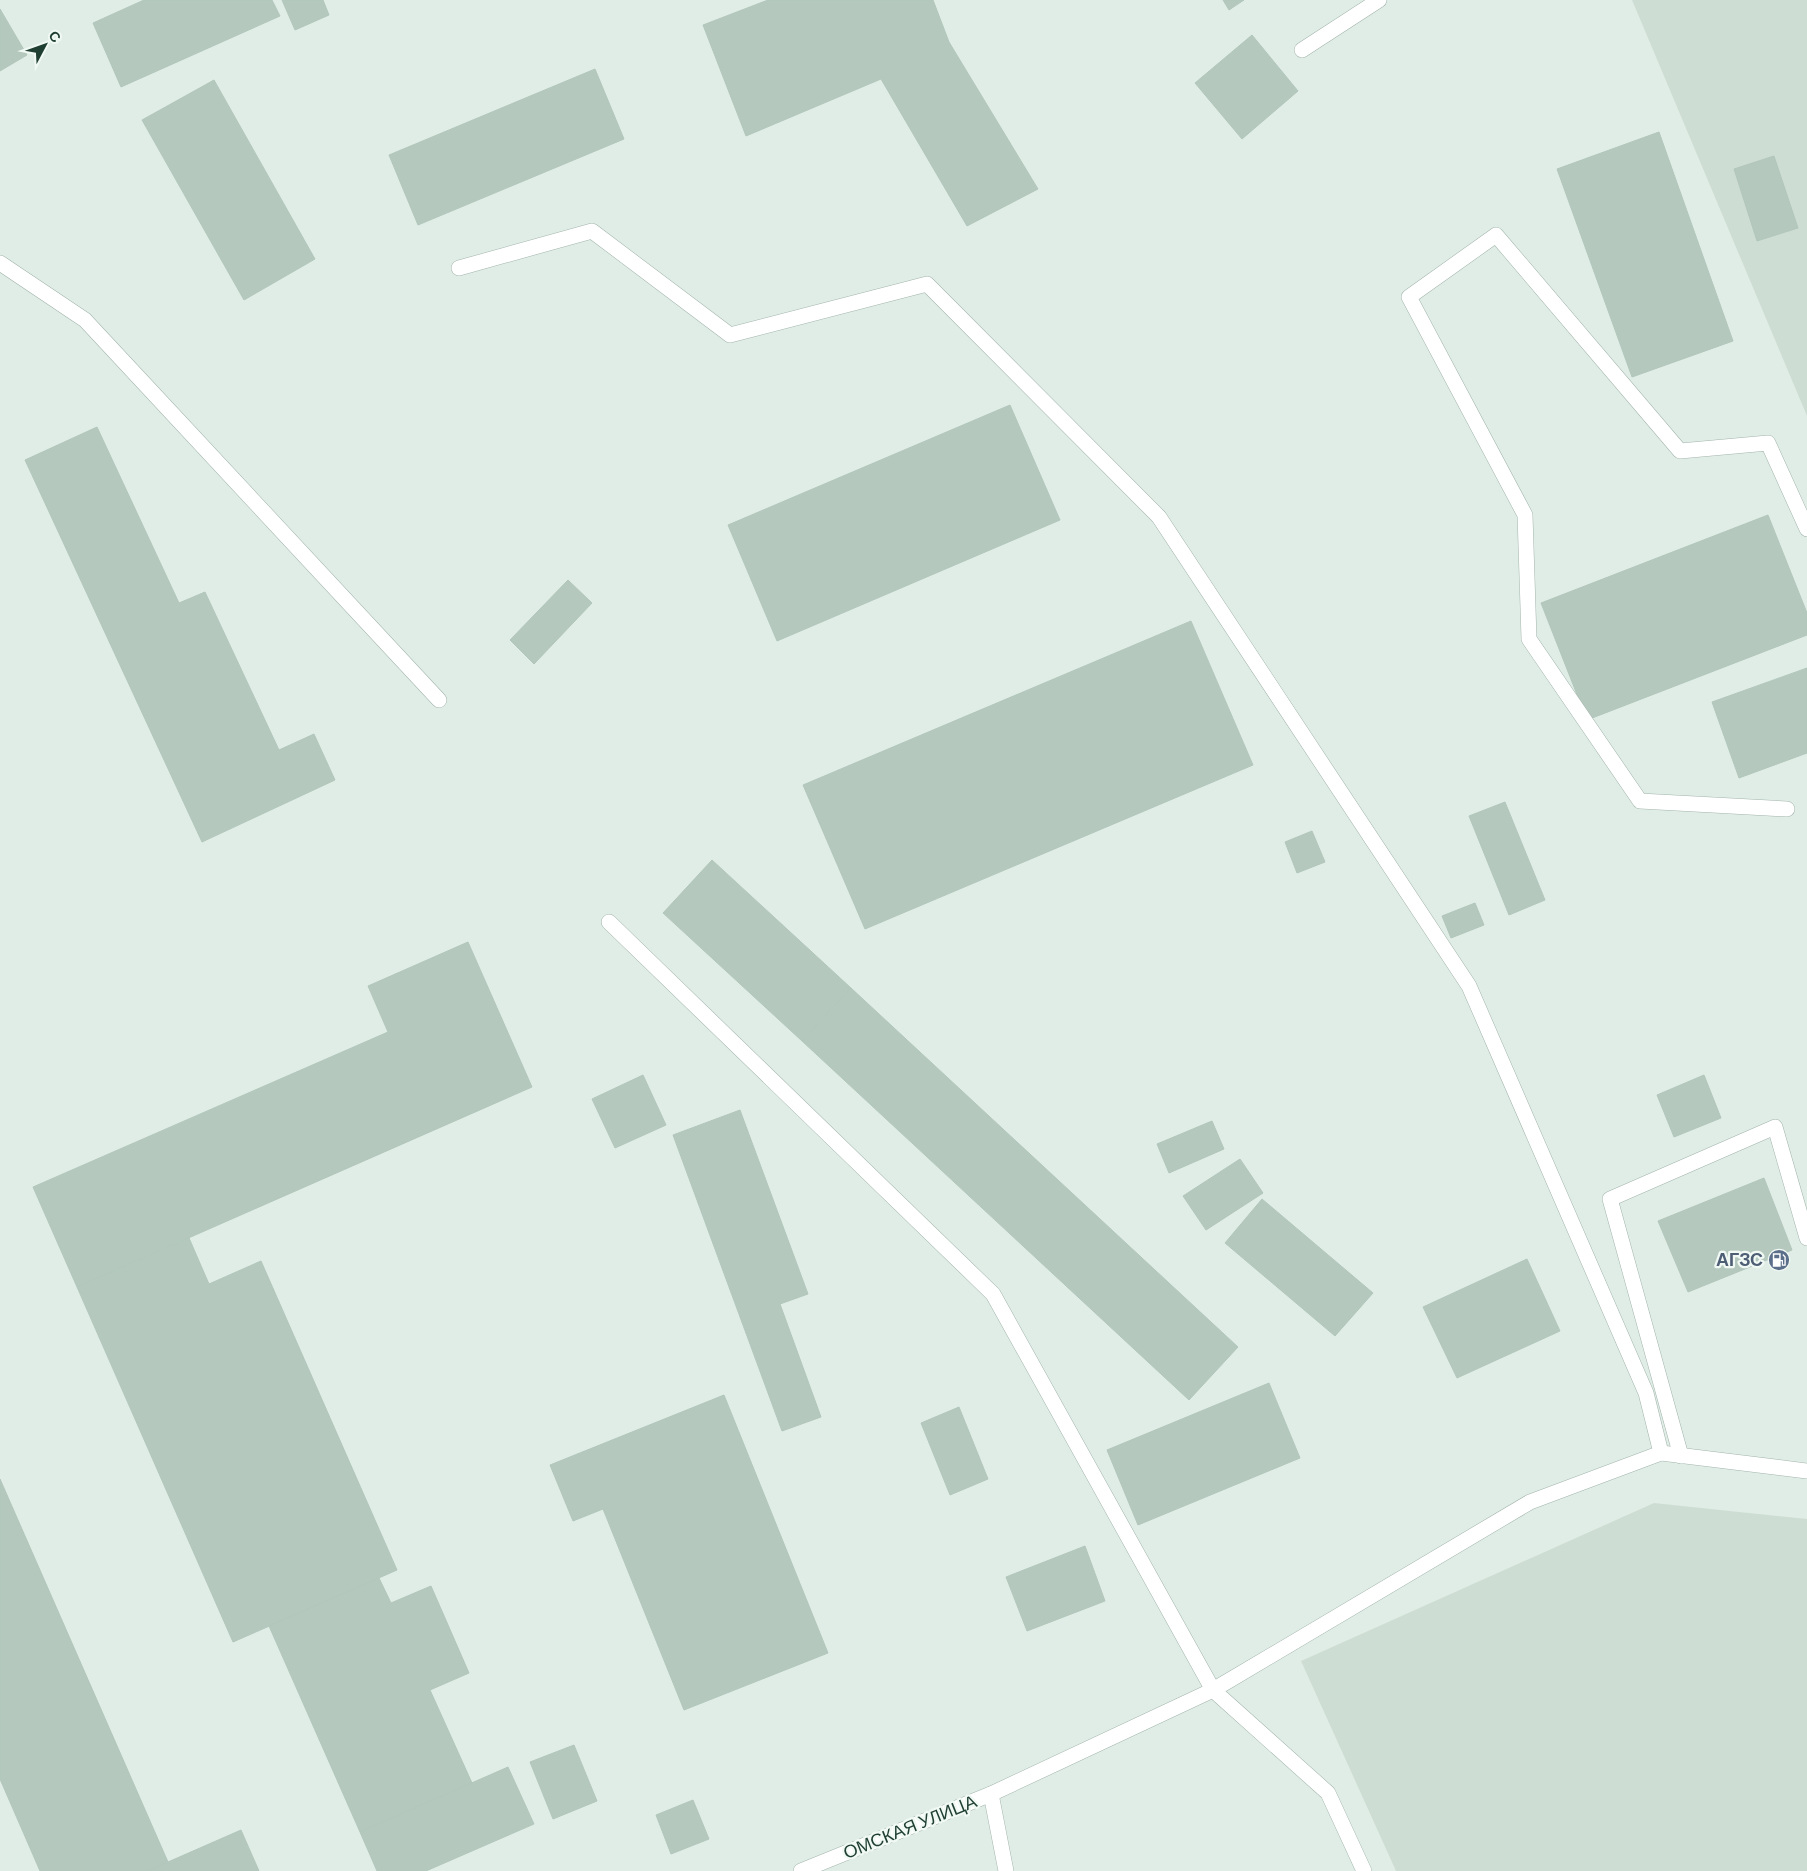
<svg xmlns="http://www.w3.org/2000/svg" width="1807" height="1871" viewBox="0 0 1807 1871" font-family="Barlow,sans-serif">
<rect width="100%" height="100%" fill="#e0ede6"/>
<g fill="#ceddd4">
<polygon points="1632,0 1807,0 1807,416"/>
<polygon points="1654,1503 1807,1519 1807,1871 1396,1871 1301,1661"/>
</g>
<g fill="#b5c8be" stroke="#b2c7bc">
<polygon points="144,0 272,0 280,16 121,87 93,23"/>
<polygon points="282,0 323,0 329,15 295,30"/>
<polygon points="768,0 933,0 949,42 1038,189 967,226 881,79 746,136 703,25"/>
<polygon points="1223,0 1244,0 1229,10"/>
<polygon points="0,9 27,55 0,71"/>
<polygon points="1252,35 1298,91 1242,139 1195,83"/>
<polygon points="595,69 624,139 418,225 389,155"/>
<polygon points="214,80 315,259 244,300 142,120"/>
<polygon points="1659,132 1733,341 1632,377 1557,169"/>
<polygon points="1774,156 1798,228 1757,241 1734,169"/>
<polygon points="1010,405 1060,520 777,641 728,525"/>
<polygon points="97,427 179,603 205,592 279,750 314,734 335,780 202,842 25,460"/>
<polygon points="1768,515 1807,613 1807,635 1587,720 1541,603"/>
<polygon points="568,580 592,603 534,664 510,640"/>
<polygon points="1191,621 1253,765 865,929 803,785"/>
<polygon points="1807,668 1807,753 1739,778 1712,702"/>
<polygon points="1505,802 1545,900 1509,915 1469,816"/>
<polygon points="1312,831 1325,862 1297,873 1285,842"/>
<polygon points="712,860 851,988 802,1041 663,913"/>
<polygon points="1475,903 1484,925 1451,938 1442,916"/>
<polygon points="468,942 532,1087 77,1287 33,1187 388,1032 368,986"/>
<polygon points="851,988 1238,1347 1189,1400 802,1041"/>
<polygon points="643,1075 666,1125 615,1148 592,1099"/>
<polygon points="1704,1075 1721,1118 1674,1137 1657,1095"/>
<polygon points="740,1110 808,1294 780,1304 821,1417 782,1431 673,1135"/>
<polygon points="1212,1121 1224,1149 1169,1173 1157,1144"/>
<polygon points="1240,1159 1263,1193 1206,1230 1183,1196"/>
<polygon points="1764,1178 1792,1250 1688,1292 1658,1221"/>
<polygon points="1262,1199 1373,1293 1335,1336 1225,1243"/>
<polygon points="189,1238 209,1284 261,1261 397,1570 233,1642 77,1287"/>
<polygon points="1527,1259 1560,1331 1457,1378 1423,1307"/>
<polygon points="1269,1383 1300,1458 1138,1525 1107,1450"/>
<polygon points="724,1395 828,1653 684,1710 603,1509 573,1521 550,1465"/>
<polygon points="959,1407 988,1479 950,1495 921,1423"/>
<polygon points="0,1479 168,1862 148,1871 40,1871 0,1779"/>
<polygon points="1085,1546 1105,1601 1027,1631 1006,1577"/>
<polygon points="379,1578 391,1603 431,1586 469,1673 430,1690 472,1783 360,1832 269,1626"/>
<polygon points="574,1745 597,1801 553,1819 530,1762"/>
<polygon points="508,1767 534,1824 426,1871 377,1871 360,1832"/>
<polygon points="693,1800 709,1839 671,1854 656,1815"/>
<polygon points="241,1830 259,1871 148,1871 168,1862"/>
</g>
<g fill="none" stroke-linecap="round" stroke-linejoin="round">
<g stroke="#a2b5ac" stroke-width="16">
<g id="lane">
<polyline points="1302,50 1379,0"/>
<polyline points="0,263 85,320 439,700"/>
<polyline points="459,268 592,231 730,335 927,284 1159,517 1469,986 1646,1393 1661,1453"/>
<polyline points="1787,809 1640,801 1529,639 1525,515 1409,297 1496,235 1680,451 1768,443 1807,529"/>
<polyline points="609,922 993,1294 1213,1690 1328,1793 1364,1871"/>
<polyline points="1681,1456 1610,1199 1775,1127 1807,1238"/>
<polyline points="991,1794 1006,1871"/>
</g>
</g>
<g stroke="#a2b5ac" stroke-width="16">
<polyline id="street" points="801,1871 991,1794 1213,1690 1530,1502 1661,1453 1807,1471"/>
</g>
<use href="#lane" stroke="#fff" stroke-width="15"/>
<use href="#street" stroke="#fff" stroke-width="15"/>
</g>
<defs>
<g id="fuel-disc" transform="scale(1.125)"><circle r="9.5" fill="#5c6f8a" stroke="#f1f9f4"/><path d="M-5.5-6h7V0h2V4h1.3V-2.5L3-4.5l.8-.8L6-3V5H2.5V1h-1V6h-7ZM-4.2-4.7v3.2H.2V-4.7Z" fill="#fff"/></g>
</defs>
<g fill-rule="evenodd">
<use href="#fuel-disc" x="1779" y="1260"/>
</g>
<g text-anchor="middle" stroke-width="4.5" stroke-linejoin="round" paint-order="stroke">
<g font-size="18" font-weight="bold" fill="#4e5e75" stroke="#f1f9f4" text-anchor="end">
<text x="1763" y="1266">АГЗС</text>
</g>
<g font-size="18" fill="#1f3f32" stroke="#f1f9f4">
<text transform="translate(910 1827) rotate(-22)" y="6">ОМСКАЯ УЛИЦА</text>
</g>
</g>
<g transform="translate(45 45) rotate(49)" stroke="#f1f9f4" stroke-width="4" paint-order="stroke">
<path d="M0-4L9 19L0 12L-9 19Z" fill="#1f3f32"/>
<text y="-8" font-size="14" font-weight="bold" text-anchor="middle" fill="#1f3f32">С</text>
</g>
</svg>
